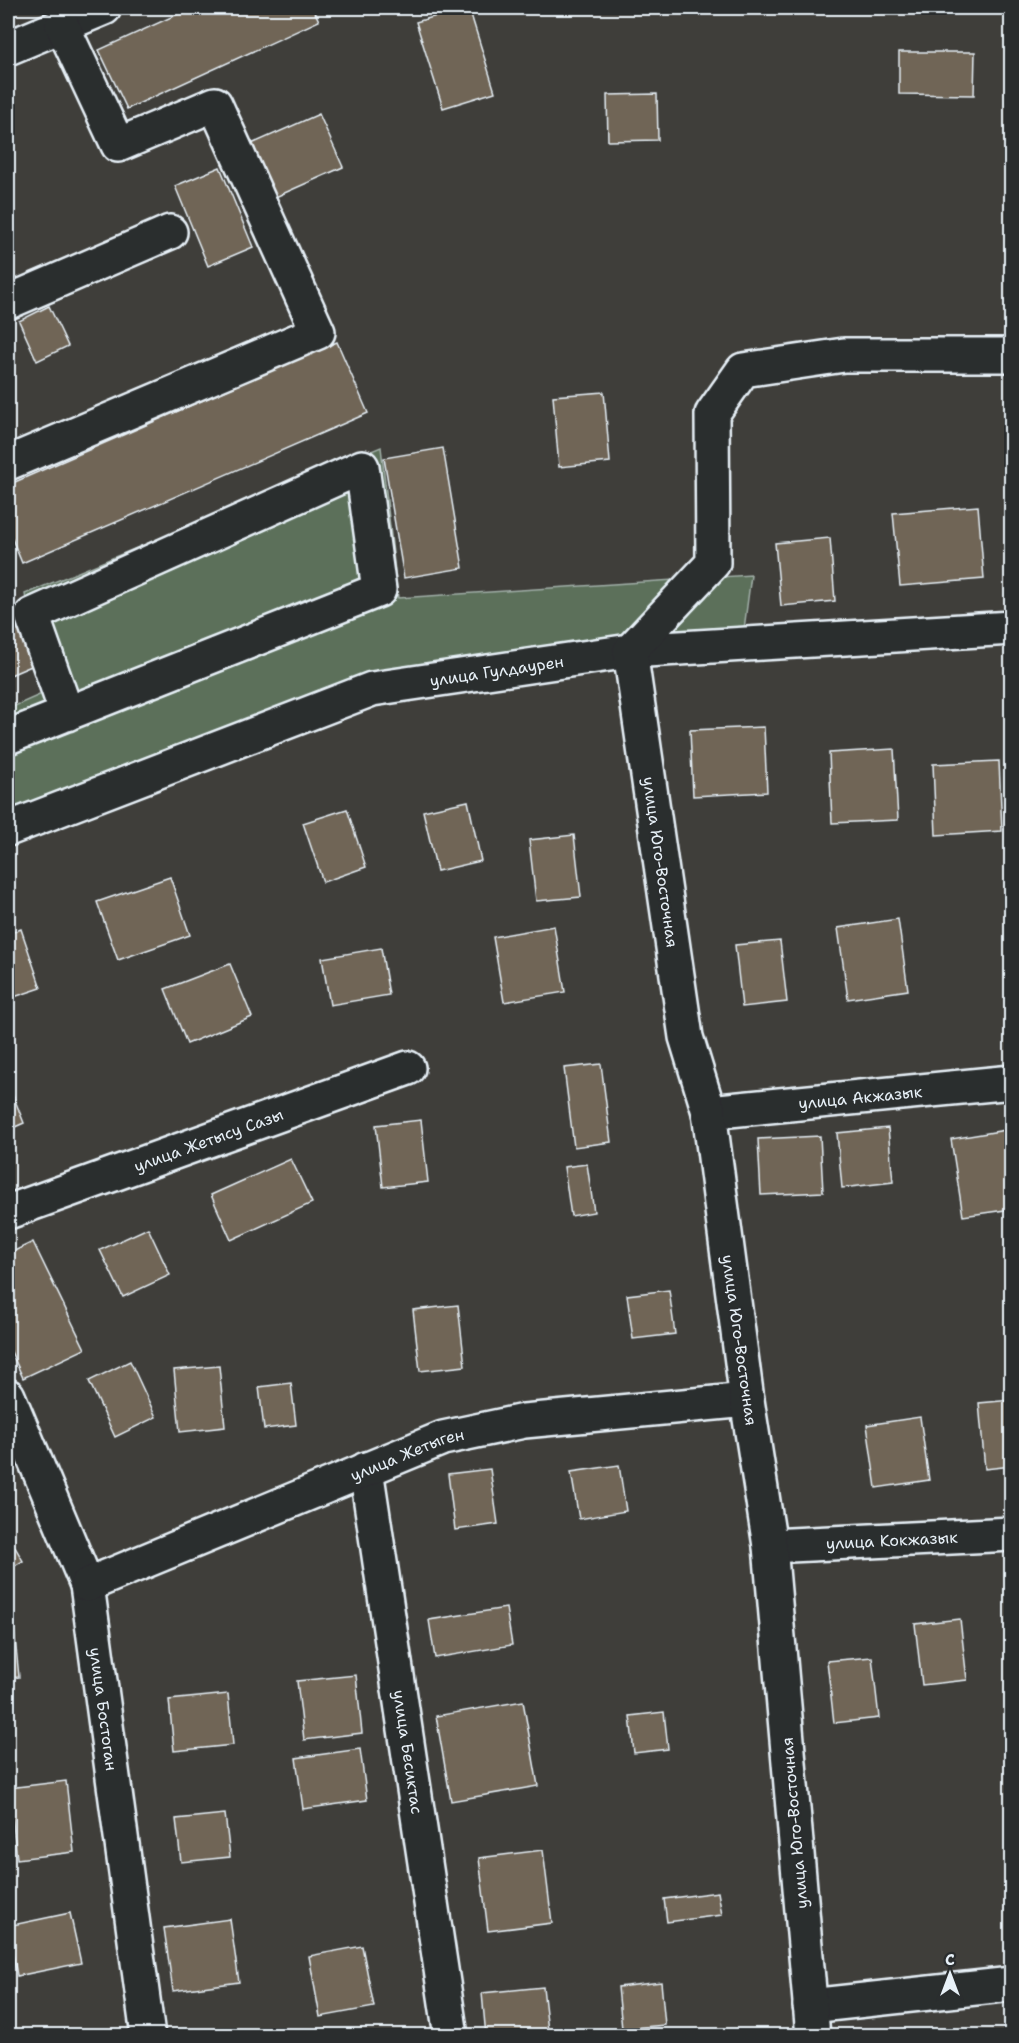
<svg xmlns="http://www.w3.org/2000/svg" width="1019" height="2043" viewBox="0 0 1019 2043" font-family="'Shantell Sans',sans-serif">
<rect width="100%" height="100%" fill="#3f3e3a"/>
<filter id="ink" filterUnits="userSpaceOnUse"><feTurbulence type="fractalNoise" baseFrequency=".0167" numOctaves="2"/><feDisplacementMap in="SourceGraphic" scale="12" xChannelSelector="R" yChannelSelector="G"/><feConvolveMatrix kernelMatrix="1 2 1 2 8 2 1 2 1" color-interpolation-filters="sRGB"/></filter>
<g filter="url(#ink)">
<polygon fill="#5b6f5a" stroke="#a2b0a9" stroke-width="1.5" points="381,447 398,598 751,575 744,629 353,682 8,820 8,709 44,693 25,594"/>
<g fill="#6f6556" stroke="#e8f1f8" stroke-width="1.5">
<polygon points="191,8 313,8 319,21 127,109 99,50"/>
<polygon points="464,8 469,8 495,92 443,108 416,22"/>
<polygon points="899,52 975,52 974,95 899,94"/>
<polygon points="657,94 658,140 608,141 607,95"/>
<polygon points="319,114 343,167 271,199 247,146"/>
<polygon points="220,167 253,247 208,266 175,186"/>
<polygon points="49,306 68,346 37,361 19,321"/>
<polygon points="337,342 368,413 22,563 8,529 8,485"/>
<polygon points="604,392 610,462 559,467 553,396"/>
<polygon points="443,448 463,568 404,578 384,458"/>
<polygon points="978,506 984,579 900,586 893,513"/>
<polygon points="830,538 835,601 781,606 775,543"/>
<polygon points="12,609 36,664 8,676 8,611"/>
<polygon points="764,727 767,792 693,796 690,730"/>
<polygon points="894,749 898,820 832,823 829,753"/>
<polygon points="999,761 1002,831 936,835 933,764"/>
<polygon points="468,801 481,861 437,871 423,811"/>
<polygon points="347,809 366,867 323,882 303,823"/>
<polygon points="574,835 581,897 536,901 529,840"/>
<polygon points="170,877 190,935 118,960 97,902"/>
<polygon points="898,919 908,990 848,999 838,928"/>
<polygon points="554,926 565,992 504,1002 493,937"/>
<polygon points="21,929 41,988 8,999 8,934"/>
<polygon points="780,941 787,1002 742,1007 735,945"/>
<polygon points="381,948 389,995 330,1005 322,958"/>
<polygon points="230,964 252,1017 187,1044 165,989"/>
<polygon points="601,1064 611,1142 574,1147 564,1068"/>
<polygon points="8,1083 24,1123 8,1130"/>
<polygon points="421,1120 428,1182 383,1187 376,1125"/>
<polygon points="888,1128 893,1182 842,1188 837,1133"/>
<polygon points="1012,1129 1012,1209 963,1216 951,1139"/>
<polygon points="820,1136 823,1192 761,1195 758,1139"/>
<polygon points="291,1159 312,1203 231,1240 211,1195"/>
<polygon points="587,1164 594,1212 571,1216 564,1167"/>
<polygon points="148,1228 170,1275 123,1297 100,1250"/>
<polygon points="33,1242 85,1349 23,1378 8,1345 8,1254"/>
<polygon points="669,1290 675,1334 633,1339 627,1295"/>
<polygon points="458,1305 465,1366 420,1371 413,1310"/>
<polygon points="130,1361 156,1417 115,1437 89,1381"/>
<polygon points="219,1366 225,1427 180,1432 174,1370"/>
<polygon points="291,1383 296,1425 264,1429 259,1387"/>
<polygon points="1012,1400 1012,1466 985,1469 979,1403"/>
<polygon points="920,1417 929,1480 876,1488 867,1425"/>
<polygon points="619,1465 626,1511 579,1519 571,1472"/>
<polygon points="490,1469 498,1524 455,1530 448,1474"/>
<polygon points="8,1535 23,1561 8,1570"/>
<polygon points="506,1608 512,1645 435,1658 429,1620"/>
<polygon points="960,1619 967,1680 922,1685 915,1624"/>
<polygon points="14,1628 19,1677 8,1678 8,1629"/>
<polygon points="872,1657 879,1718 834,1723 827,1661"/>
<polygon points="356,1675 362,1733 304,1740 297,1681"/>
<polygon points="228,1694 233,1745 174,1751 169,1700"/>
<polygon points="523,1701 538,1786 451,1801 436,1716"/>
<polygon points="664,1712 668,1749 634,1753 630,1716"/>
<polygon points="360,1749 367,1800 303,1809 296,1758"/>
<polygon points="66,1781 74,1852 17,1859 9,1788"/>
<polygon points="225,1814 230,1857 181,1862 176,1819"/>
<polygon points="543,1850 552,1923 488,1931 479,1858"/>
<polygon points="718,1892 722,1915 667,1922 664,1899"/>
<polygon points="70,1913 81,1963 17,1976 8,1926"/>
<polygon points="230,1919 239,1982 173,1991 164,1928"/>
<polygon points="362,1946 374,2007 320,2017 309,1956"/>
<polygon points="661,1982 665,2025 622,2029 618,1987"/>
<polygon points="543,1987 548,2031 486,2036 482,1993"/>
</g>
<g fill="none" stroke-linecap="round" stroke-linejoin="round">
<g stroke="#e8f1f8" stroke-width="38">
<g id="minor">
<polyline points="8,48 104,8"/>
<polyline points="8,302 170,232"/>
<polyline points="8,463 318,332 215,104 118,145 62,25"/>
<polyline points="8,737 379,590 362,467 32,615 67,714"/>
<path id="s1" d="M8 829 372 689 630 651 1012 628"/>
<path id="s2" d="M709 1112 1012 1082"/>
<path id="s3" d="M8 1212 408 1068"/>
<path id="s4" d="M8 1396 87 1585 148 2036"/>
<path id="s5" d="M366 1469 451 2036"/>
<path id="s6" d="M770 1546 1012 1534"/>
<path id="s7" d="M87 1585 443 1438 524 1421 747 1400"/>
<polyline points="810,2006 1012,1984"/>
<polyline points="813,2036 770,1546 747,1400 709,1112 686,1037 630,651 713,563 712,414 743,370 844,355 1012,355"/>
</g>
</g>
<use href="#minor" stroke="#2a2d2e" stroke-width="33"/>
</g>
</g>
<g text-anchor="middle" stroke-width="4.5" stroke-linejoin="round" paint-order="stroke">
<g font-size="16" fill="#e8f1f8" stroke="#2a2d2e">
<text dy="6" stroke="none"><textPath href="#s1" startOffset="516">улица Гулдаурен</textPath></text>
<text transform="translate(661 862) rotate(82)" y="6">улица Юго-Восточная</text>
<text dy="6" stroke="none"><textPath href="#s2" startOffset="152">улица Акжазык</textPath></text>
<text dy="6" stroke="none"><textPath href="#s3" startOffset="213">улица Жетысу Сазы</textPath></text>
<text transform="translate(740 1340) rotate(82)" y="6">улица Юго-Восточная</text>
<text dy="6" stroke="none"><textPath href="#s7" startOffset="346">улица Жетыген</textPath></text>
<text dy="6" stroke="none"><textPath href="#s6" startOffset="122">улица Кокжазык</textPath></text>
<text dy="6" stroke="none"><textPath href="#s4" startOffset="330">улица Бостоган</textPath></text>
<text dy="6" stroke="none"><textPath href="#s5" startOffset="286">улица Бесиктас</textPath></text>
<text transform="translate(794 1823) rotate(-95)" y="6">улица Юго-Восточная</text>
</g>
</g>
<rect width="1019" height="2043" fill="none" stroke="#2a2d2e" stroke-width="30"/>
<rect x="15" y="15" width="989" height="2013" fill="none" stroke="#e8f1f8" stroke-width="2" filter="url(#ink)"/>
<g transform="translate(950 1974)" stroke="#2a2d2e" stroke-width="4.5" paint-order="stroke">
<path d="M0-4.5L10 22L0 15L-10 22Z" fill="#e8f1f8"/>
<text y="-9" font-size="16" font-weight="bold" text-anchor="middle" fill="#e8f1f8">С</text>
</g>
</svg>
